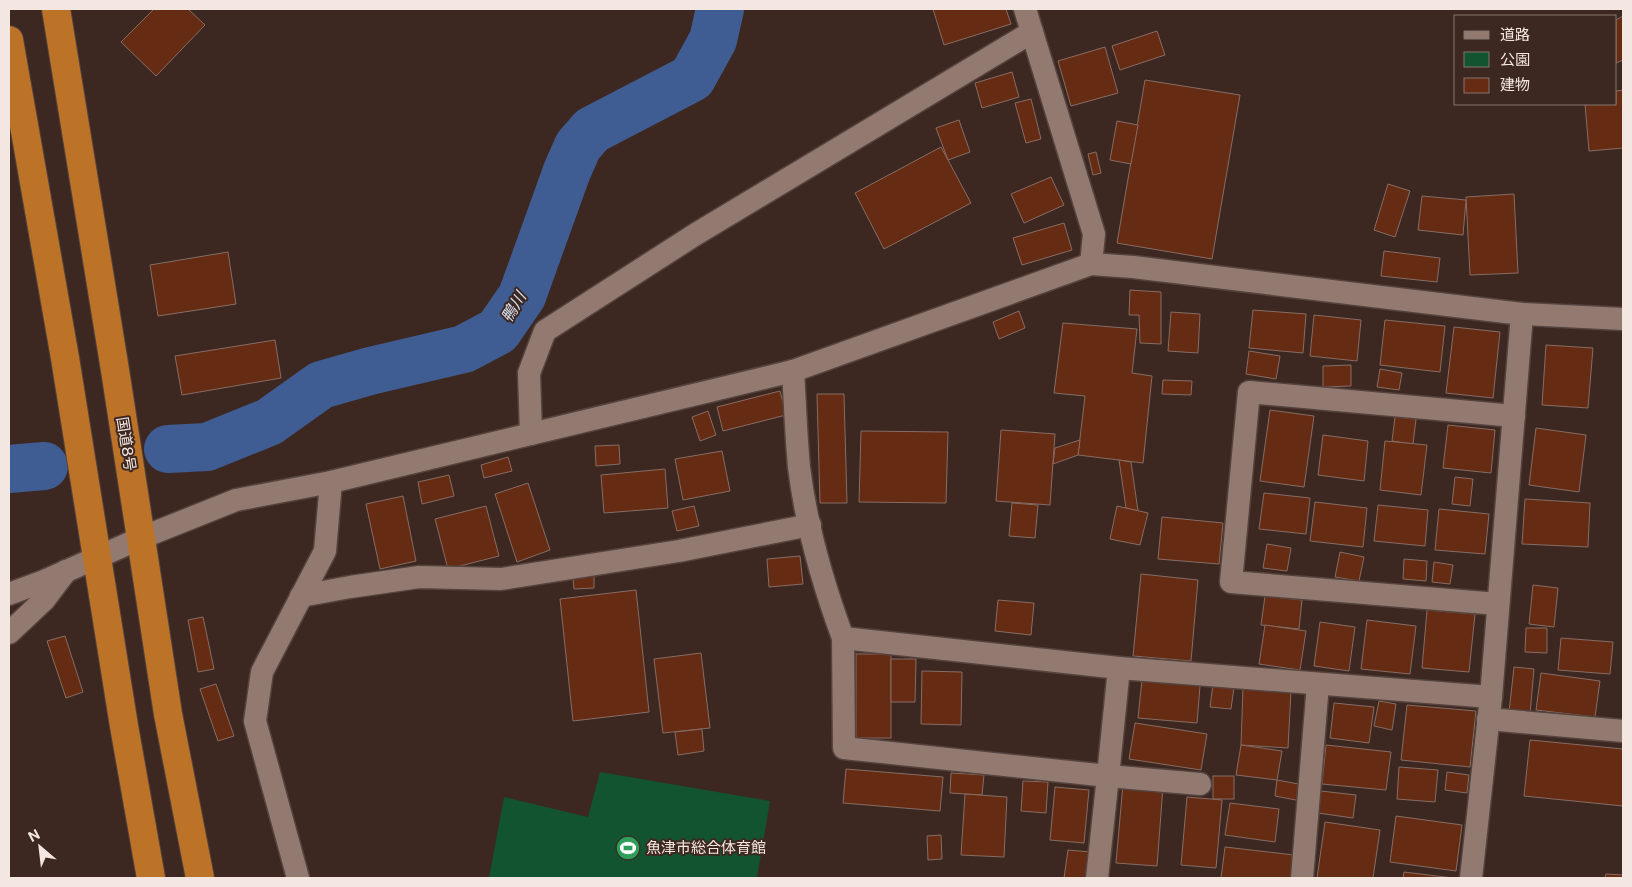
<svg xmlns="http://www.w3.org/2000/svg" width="1632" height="887" viewBox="0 0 1632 887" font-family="'Public Sans','Noto Sans JP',sans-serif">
<rect width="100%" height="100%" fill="#3d2821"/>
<polygon fill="#11542f" points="600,772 770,801 757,878 489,878 504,797 588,817"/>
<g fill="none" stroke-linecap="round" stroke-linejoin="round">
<g stroke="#3f5d92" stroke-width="48">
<polyline points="168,449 207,447 269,422 321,385 370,371 464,349 498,331 522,296 567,171 578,146 592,130 692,78 713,40 720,9"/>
<polyline points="9,469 44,466"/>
</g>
</g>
<g fill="#662b13" stroke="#866d64">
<polygon points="154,9 188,9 205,25 156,76 121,42"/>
<polygon points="933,9 1006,9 1011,24 944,45"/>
<polygon points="1623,16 1623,60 1616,63 1616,20"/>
<polygon points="1157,31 1165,55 1120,70 1112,46"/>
<polygon points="1105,47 1118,93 1071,106 1058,61"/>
<polygon points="1012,72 1019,97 982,108 975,83"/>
<polygon points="1145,80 1240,95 1212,259 1117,243"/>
<polygon points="1623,90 1623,148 1589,151 1585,104 1616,104 1616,91"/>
<polygon points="1031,99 1041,139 1026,143 1015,103"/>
<polygon points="959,120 970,152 948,160 936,128"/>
<polygon points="1117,121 1138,125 1131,164 1110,160"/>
<polygon points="941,147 971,203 884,249 855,193"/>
<polygon points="1096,152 1101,173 1093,175 1088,154"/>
<polygon points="1051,177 1064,205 1024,223 1011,194"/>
<polygon points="1388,184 1410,191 1395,237 1374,230"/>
<polygon points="1514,194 1518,273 1470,275 1466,197"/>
<polygon points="1422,196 1466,200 1463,235 1418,230"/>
<polygon points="1064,223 1072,250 1022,265 1013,238"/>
<polygon points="1384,251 1440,258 1437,282 1381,276"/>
<polygon points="228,252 236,304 158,316 150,265"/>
<polygon points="1130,290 1161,292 1161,344 1140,343 1139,315 1129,315"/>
<polygon points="1253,310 1306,314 1303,353 1249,348"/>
<polygon points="1019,311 1025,328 999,339 993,322"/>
<polygon points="1171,312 1200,314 1198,353 1168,351"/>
<polygon points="1314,315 1361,320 1357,361 1310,356"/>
<polygon points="1385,320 1445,326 1440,372 1380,365"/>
<polygon points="1063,323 1137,329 1132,373 1152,376 1143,463 1078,455 1085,396 1054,393"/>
<polygon points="1454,327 1500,332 1493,398 1446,393"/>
<polygon points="275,340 281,378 182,395 175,356"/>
<polygon points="1546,345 1593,348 1588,408 1542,405"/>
<polygon points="1249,351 1280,356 1276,379 1246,374"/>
<polygon points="1351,365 1351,386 1323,387 1323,366"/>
<polygon points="1380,369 1402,373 1399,390 1377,387"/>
<polygon points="1163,380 1192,381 1191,395 1162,394"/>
<polygon points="780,391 786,415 723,431 717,407"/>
<polygon points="817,394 844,394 847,503 820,503"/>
<polygon points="1270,410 1314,416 1304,487 1260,481"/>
<polygon points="708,411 716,435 700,441 692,417"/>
<polygon points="1395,417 1416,419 1413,444 1392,441"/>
<polygon points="1448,425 1495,430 1491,473 1443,468"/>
<polygon points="1536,428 1586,435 1579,492 1529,485"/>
<polygon points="1001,430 1055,434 1050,505 996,501"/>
<polygon points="861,431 948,432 946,503 859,502"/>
<polygon points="1323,435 1368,441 1364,481 1318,475"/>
<polygon points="1080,440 1078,455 1053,464 1055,448"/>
<polygon points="1385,441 1427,445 1421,495 1380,490"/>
<polygon points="619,445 620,464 596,466 595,446"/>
<polygon points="722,451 730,491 683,500 675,459"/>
<polygon points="508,457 512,471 484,478 481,465"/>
<polygon points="1119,460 1131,462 1138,511 1126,508"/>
<polygon points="665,469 668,508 604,513 601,475"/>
<polygon points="449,475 454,496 422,504 418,482"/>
<polygon points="1455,477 1473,479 1470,506 1452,504"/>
<polygon points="528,483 550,550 517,562 495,494"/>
<polygon points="1264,493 1310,498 1306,534 1259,529"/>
<polygon points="403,496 416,561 380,569 366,504"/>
<polygon points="1525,499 1590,503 1588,547 1522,544"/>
<polygon points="1315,502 1367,508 1363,547 1310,541"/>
<polygon points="1012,503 1038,505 1035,538 1009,536"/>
<polygon points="1378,505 1428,510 1425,546 1374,541"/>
<polygon points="486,506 499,556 448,569 435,519"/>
<polygon points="694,506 699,526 677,531 672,511"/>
<polygon points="1117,506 1148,513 1140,545 1110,539"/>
<polygon points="1439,509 1489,514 1485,554 1435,550"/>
<polygon points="1162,517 1223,523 1219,564 1158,559"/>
<polygon points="1267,544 1291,548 1287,571 1263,568"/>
<polygon points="1340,552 1364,557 1359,581 1335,577"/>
<polygon points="800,556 803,584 769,587 767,559"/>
<polygon points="1404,559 1427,561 1426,581 1403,579"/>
<polygon points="1434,562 1453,565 1450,584 1432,582"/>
<polygon points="594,574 594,588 574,589 573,576"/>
<polygon points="1141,574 1198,580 1191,661 1133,656"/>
<polygon points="1533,585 1558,588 1554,627 1529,624"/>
<polygon points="636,590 649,712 573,721 560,599"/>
<polygon points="1265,596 1302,600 1299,629 1261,625"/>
<polygon points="998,600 1034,603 1031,635 995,631"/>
<polygon points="1427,610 1475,614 1469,672 1422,668"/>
<polygon points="203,617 214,669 198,672 188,620"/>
<polygon points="1367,620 1416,626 1410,674 1361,669"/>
<polygon points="1320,622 1355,627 1349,671 1314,666"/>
<polygon points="1265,625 1306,631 1300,670 1259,664"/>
<polygon points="1526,628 1547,628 1547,653 1525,652"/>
<polygon points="65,636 83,692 66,698 47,641"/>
<polygon points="1561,638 1613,642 1610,674 1558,670"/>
<polygon points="701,653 710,728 663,733 654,659"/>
<rect x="856" y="654" width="35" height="84"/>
<polygon points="891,659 916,659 915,702 891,702"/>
<polygon points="1514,667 1534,669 1530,714 1509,712"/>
<polygon points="922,671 962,672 961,725 921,724"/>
<polygon points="1541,673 1600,681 1595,717 1536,710"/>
<polygon points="1142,680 1200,686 1197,723 1138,718"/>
<polygon points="216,684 234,736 218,741 200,689"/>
<polygon points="1213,684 1234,687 1231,709 1210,707"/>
<polygon points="1243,688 1291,690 1288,748 1241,745"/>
<polygon points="1379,701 1396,704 1392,730 1374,726"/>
<polygon points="1334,703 1374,707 1369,743 1330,738"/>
<polygon points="1407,705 1476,711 1470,767 1401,760"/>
<polygon points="1135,723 1207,734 1201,770 1129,759"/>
<polygon points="702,729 704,751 678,755 675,732"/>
<polygon points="1530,740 1623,749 1623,806 1524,796"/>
<polygon points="1241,745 1282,751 1277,780 1236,775"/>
<polygon points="1326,745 1391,752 1386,790 1322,784"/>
<polygon points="1399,767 1438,770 1435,802 1397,799"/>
<polygon points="846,769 943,777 940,811 843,803"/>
<polygon points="1447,772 1469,775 1467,793 1445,790"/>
<polygon points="951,773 984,775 982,795 950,793"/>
<rect x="1213" y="776" width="21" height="23"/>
<polygon points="1277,780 1304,785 1301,801 1275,796"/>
<polygon points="1023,781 1048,782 1046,813 1021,811"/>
<polygon points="1123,784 1163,787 1157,866 1116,863"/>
<polygon points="1055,787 1089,790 1084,843 1050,840"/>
<polygon points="1321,791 1356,795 1353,818 1318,813"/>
<polygon points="965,794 1007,797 1004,857 961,855"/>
<polygon points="1187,797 1222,800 1216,868 1181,865"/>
<polygon points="1230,803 1279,809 1275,842 1225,835"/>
<polygon points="1396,816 1462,825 1456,871 1390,862"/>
<polygon points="1325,822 1380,830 1373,878 1317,878"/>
<polygon points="941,835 942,859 928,860 927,836"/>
<polygon points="1225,847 1294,855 1291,878 1221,878"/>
<polygon points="1068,850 1091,852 1088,878 1064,878"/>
<polygon points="1404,872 1453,878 1403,878"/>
<polygon points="1606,874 1623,875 1623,878 1605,878"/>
</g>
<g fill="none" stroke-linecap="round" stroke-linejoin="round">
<g stroke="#55433e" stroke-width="25">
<g id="street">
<polyline points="1025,9 1032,32"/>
<path d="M793 371C795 403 796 435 799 467 806 525 823 584 843 638L1119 668 1491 697"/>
<polyline points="531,434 529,373 545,331 696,234 1032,32 1094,234 1091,264"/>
<polyline points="9,594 44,581 141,538 236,500 331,482 793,371 1091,264 1133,267 1522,314 1623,319"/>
<polyline points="301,596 350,587 419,577 501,579 679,551 810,525"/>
<polyline points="1498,604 1231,582 1249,392 1514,416"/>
<polyline points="9,633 44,600 66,571"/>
<polyline points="843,638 844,748 1108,776 1119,668"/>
<polyline points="1488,719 1623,731"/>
<polyline points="298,878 255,721 262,672 325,551 331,482"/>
<polyline points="1097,878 1108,776 1200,784"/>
<polyline points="1302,878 1318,684"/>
<polyline points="1471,878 1491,697 1522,314"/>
</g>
</g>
<g stroke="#55433e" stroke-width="30">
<g id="highway">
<polyline points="56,9 115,370 168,714 200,878"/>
<polyline points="9,40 65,358 124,726 151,878"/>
</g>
</g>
<use href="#street" stroke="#937a71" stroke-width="22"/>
<use href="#highway" stroke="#bd7327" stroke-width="28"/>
</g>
<defs>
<g id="stadium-disc" transform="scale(1.25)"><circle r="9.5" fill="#2e9e5b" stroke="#3d2821"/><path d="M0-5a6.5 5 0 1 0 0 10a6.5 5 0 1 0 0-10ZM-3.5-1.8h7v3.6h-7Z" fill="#fff"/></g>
</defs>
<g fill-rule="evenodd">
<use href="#stadium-disc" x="628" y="848"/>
</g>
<g text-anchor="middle" stroke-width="4" stroke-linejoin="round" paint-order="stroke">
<g font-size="15" fill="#f4e6e1" stroke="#3d2821">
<text transform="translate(126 444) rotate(81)" y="5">国道8号</text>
</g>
<g font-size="15" fill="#f4e6e1" stroke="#3d2821" text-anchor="start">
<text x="646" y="853">魚津市総合体育館</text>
</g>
<g font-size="16" font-style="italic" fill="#d9e3f3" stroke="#3d2821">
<text transform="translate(513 307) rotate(-59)" y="6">鴨川</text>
</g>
</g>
<rect width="1632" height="887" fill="none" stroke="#f4e6e1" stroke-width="20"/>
<rect x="1454" y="15" width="162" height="90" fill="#3d2821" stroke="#86746e"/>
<rect x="1464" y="31" width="25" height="8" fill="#937a71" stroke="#86746e"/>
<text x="1500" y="40" font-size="15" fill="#f4e6e1">道路</text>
<rect x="1464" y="52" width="25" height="15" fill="#11542f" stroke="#86746e"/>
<text x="1500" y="65" font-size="15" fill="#f4e6e1">公園</text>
<rect x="1464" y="78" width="25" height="15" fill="#662b13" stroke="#86746e"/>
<text x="1500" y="90" font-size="15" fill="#f4e6e1">建物</text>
<g transform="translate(40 847) rotate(332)" stroke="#3d2821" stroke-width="4" paint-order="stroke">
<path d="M0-4L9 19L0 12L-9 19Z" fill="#f4e6e1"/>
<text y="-8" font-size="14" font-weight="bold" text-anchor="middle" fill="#f4e6e1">N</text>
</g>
</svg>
